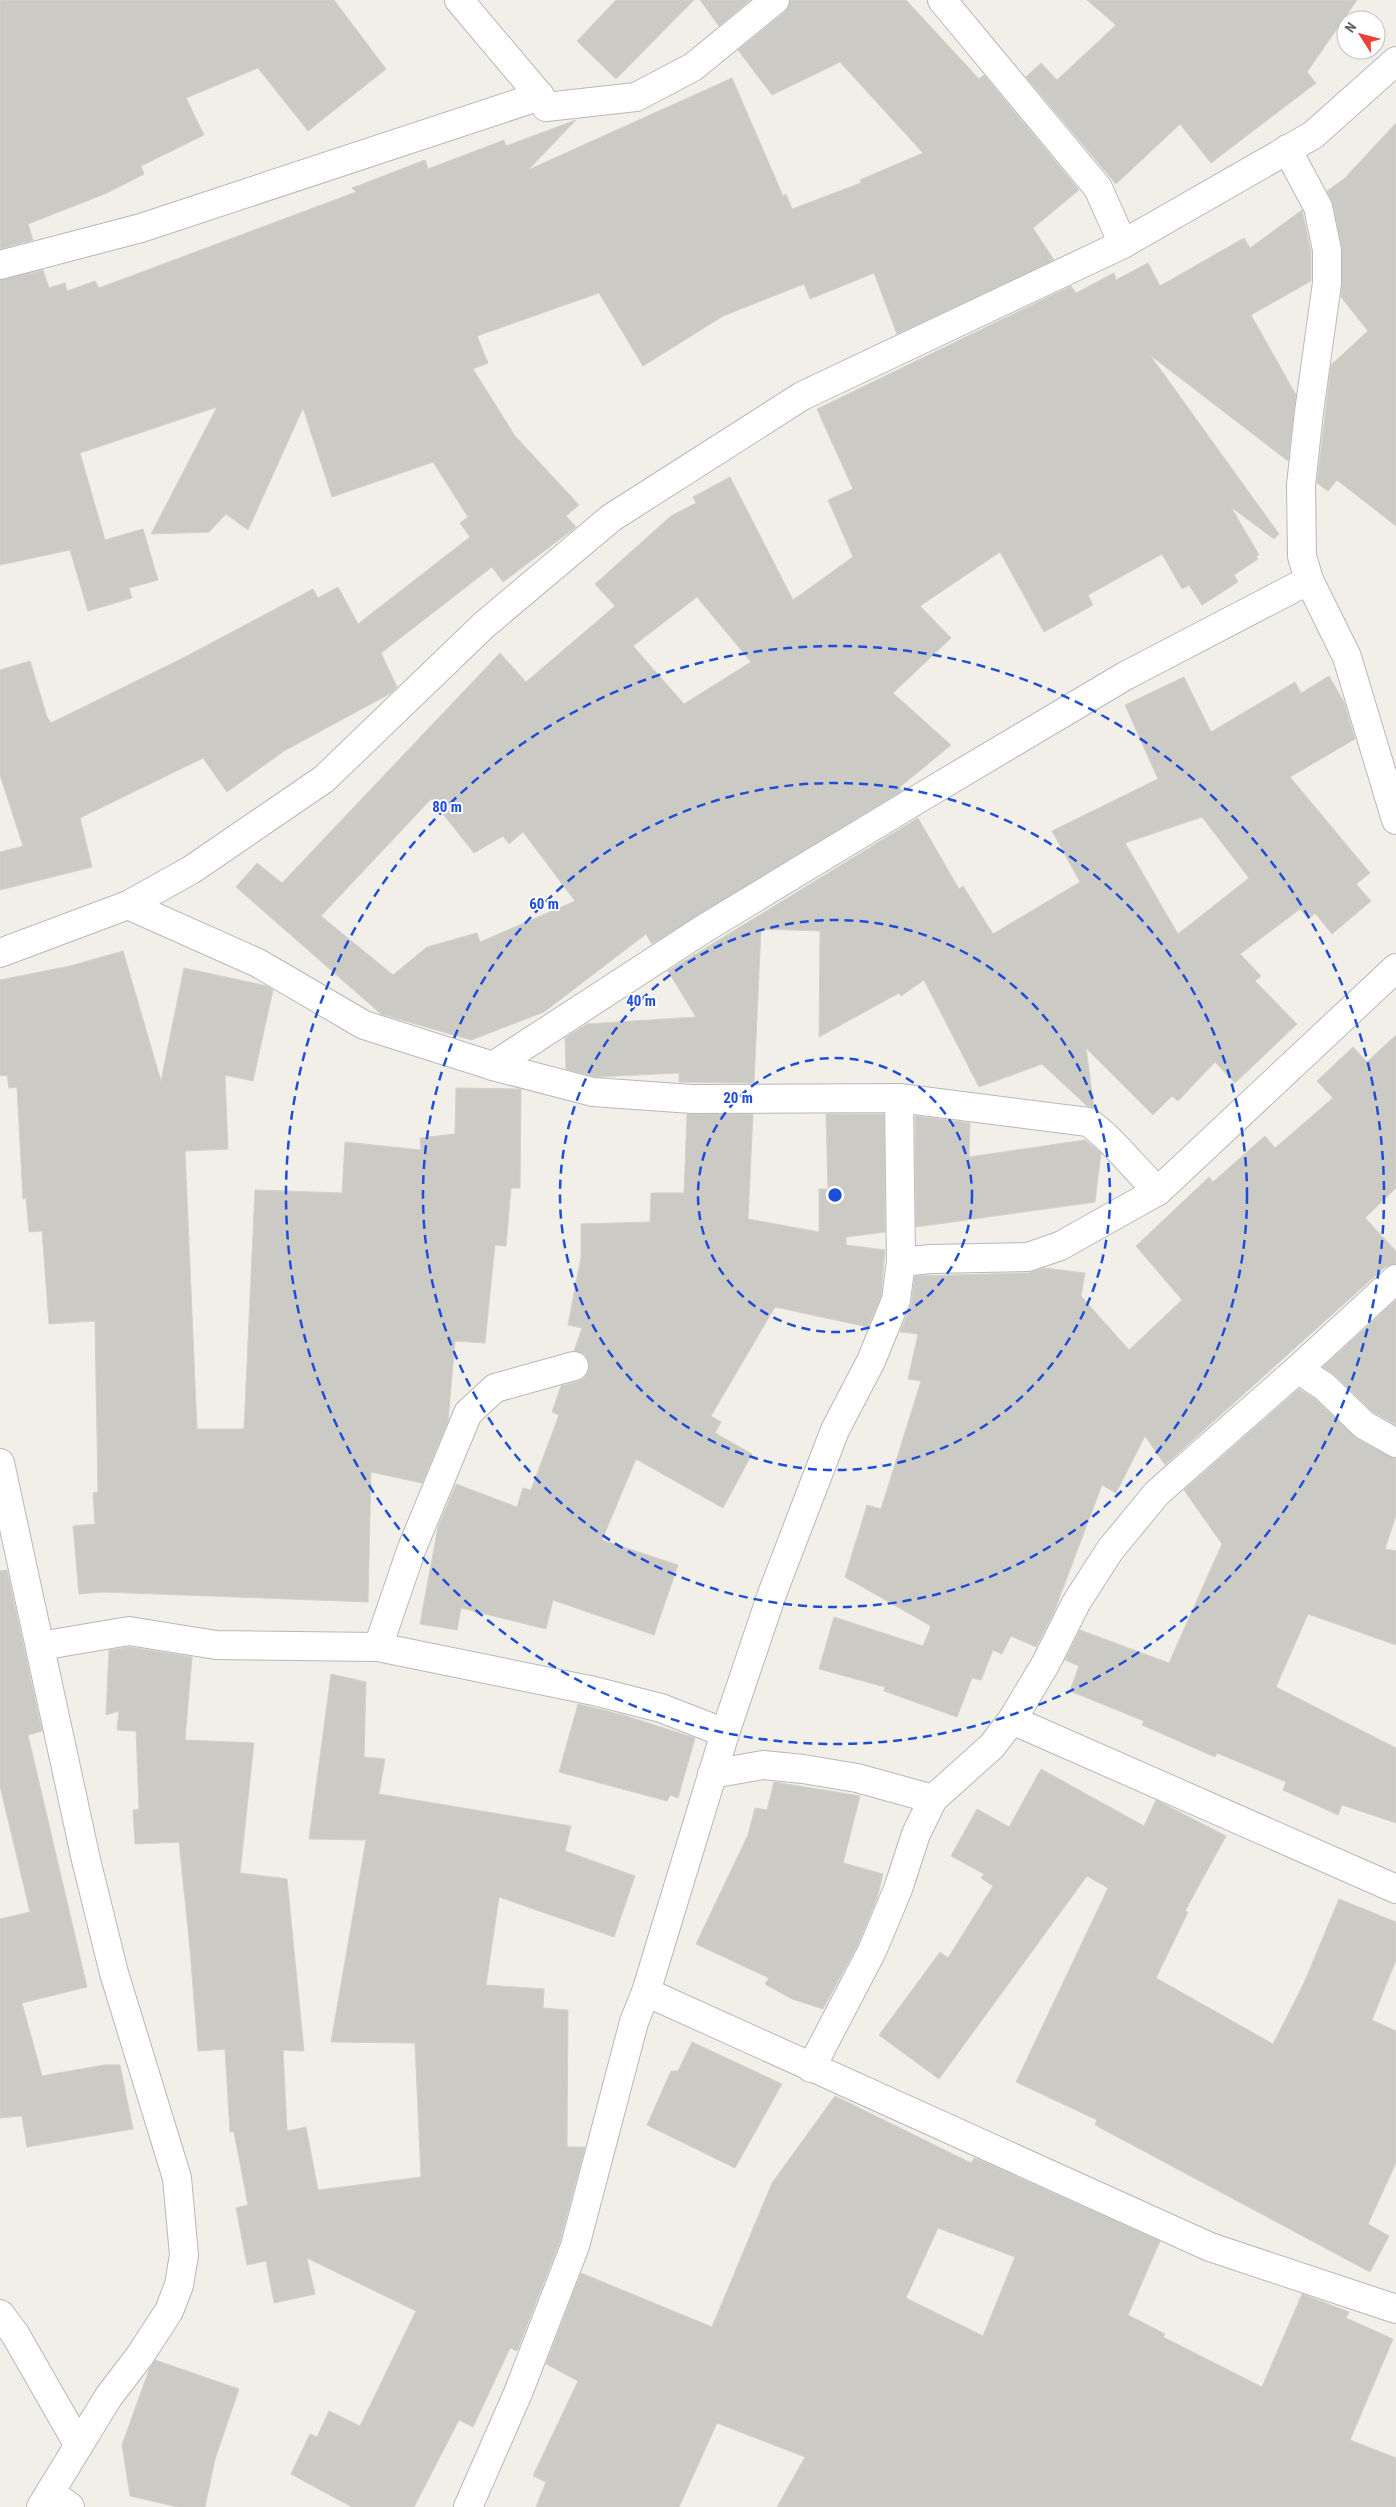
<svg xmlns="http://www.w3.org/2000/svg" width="1396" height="2507" viewBox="0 0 1396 2507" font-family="'Roboto Condensed',sans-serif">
<rect width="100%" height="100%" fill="#f1efe8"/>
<g fill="#cccac5" stroke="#d6d1c6" fill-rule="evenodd">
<polygon points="0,0 334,0 386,69 308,131 258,68 186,98 204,135 141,166 144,174 107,193 28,224 33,240 0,249"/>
<polygon points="616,0 694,0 616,79 577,41"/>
<polygon points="700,0 750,0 719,26"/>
<polygon points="790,0 906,0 979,79 984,75 1079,190 1033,228 1054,260 897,334 874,273 810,299 804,284 723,316 643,366 599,293 477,336 488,363 473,369 515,436 579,505 566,516 576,527 503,582 492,567 381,653 397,687 391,693 284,751 227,792 203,758 80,818 92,867 0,890 0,852 23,846 0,775 0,670 30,661 47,717 51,723 183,658 313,589 318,598 338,587 358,624 470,537 460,523 468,517 433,462 332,497 303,408 248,530 226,514 209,532 151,534 217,407 80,453 105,540 143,529 158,580 129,588 132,598 88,611 70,550 0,565 0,280 43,270 49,288 65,283 67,291 95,281 99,288 356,192 352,188 425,160 428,169 504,140 506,146 576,120 528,170 732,78 783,196 786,194 792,209 861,183 860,180 923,153 840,62 772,95 738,50 785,12"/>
<polygon points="1087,0 1357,0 1307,72 1316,83 1211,163 1180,124 1116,184 1026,77 1041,63 1057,80 1116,25"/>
<polygon points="1396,123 1396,526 1337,480 1328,491 1317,483 1331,365 1368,331 1341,297 1342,247 1333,204 1327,191 1344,179"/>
<path d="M1302 210 1311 252V281L1251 315 1296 395 1288 461 1150 355 1279 534 1274 539 1231 507 1259 555 1256 556 1258 559 1234 575 1238 582 1202 605 1189 585 1182 589 1162 554 1088 595 1093 605 1044 632 1000 552 920 606 951 638 893 693 951 745 900 787 902 791 652 944 646 934 544 1012 471 1040 381 1014 236 887 257 863 282 883 500 653 526 682 615 606 595 584 671 516 696 503 693 497 730 477 793 600 853 557 828 500 853 489 817 409 1071 286 1076 293 1114 273 1116 280 1148 263 1160 286 1244 238 1250 248ZM697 597 751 662 684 704 633 646ZM431 799 474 853 503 836 509 844 523 832 575 901 480 942 477 933 427 947 393 975 321 916Z"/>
<path d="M1329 676 1344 702 1355 739 1290 777 1370 873 1356 884 1371 901 1332 934 1315 913 1309 919 1300 909 1240 954 1261 976 1255 981 1297 1024 1235 1083 1215 1062 1178 1101 1172 1096 1153 1115 1086 1048 1094 1108 1087 1106 1042 1064 979 1087 924 980 901 996 899 993 819 1037 820 931 761 929 754 1083 679 1082V1073L596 1077 566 1069 565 1038 587 1024 696 1017 668 971 918 818 959 889 963 886 993 934 1080 882 1052 831 1158 779 1125 705 1184 677 1211 732 1295 682 1301 693ZM1202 817 1249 878 1178 934 1125 843Z"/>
<polygon points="123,951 161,1081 184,968 267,986 273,990 253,1081 225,1075 228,1149 185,1151 197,1429 244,1429 255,1190 342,1193 345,1142 421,1150 420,1138 455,1134 456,1088 521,1089 520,1188 511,1188 506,1246 495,1245 485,1343 455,1341 448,1421 422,1483 371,1472 368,1602 103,1592 79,1594 73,1526 95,1524 93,1493 98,1492 95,1321 49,1324 42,1231 29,1232 26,1198 23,1199 17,1087 9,1088 7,1075 0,1076 0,980 70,966"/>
<polygon points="1396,1035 1396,1188 1365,1218 1396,1251 1396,1264 1385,1267 1165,1465 1145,1436 1116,1493 1102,1485 1054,1612 1036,1647 1011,1636 1002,1654 993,1650 981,1680 972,1678 957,1717 884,1691 885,1687 819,1669 834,1617 923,1646 931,1626 845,1577 867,1505 881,1509 921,1381 908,1379 918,1334 900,1332 911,1306 915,1276 1028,1273 1044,1268 1085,1273 1081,1296 1129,1350 1182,1300 1136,1246 1209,1177 1213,1182 1265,1136 1275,1148 1333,1098 1317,1081 1353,1047 1367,1062"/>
<polygon points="687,1114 753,1114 748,1219 819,1232 819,1189 828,1189 826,1114 884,1114 885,1232 846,1237 846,1245 885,1250 881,1296 868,1327 775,1307 711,1416 721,1422 715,1433 752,1454 723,1508 636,1459 602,1540 678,1565 654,1635 553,1600 546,1629 461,1608 457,1630 420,1624 438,1527 456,1484 517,1507 523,1488 531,1490 559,1415 552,1412 561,1386 579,1381 585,1377 589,1370 589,1362 585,1355 574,1351 582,1328 568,1325 581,1257 581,1224 650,1222 651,1193 684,1193"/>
<polygon points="915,1116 970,1123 969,1157 1085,1140 1101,1153 1095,1202 916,1227"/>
<polygon points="1396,1300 1396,1425 1373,1412 1336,1376 1323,1367"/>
<polygon points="1299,1389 1315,1399 1356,1438 1396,1459 1396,1515 1385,1549 1396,1551 1396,1645 1308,1614 1276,1687 1396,1748 1396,1823 1342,1805 1338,1815 1283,1790 1286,1782 1217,1753 1215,1757 1142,1725 1144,1721 1070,1691 1079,1666 1065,1660 1080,1630 1169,1663 1222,1544 1184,1490"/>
<polygon points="7,1570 42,1731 28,1735 87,1987 22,2003 42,2076 104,2065 120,2065 133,2129 27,2147 22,2116 0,2118 0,1919 30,1912 0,1786 0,1571"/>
<polygon points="129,1647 192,1657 185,1740 254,1743 240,1873 287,1879 304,2051 283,2050 287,2131 306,2127 318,2190 421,2177 415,2043 331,2042 366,1840 309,1839 331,1674 366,1682 364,1757 385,1759 379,1794 571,1826 565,1851 635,1876 614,1937 499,1897 486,1985 544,1989 543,2008 568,2010 567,2147 585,2147 560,2241 517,2351 510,2348 473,2427 459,2420 414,2507 352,2507 291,2474 310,2434 317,2437 329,2411 360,2426 416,2311 307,2258 315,2294 274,2303 266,2261 247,2265 236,2208 248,2205 234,2132 230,2132 225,2049 198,2051 190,1949 179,1842 135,1844 133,1810 139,1809 136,1731 117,1730 119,1711 106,1715 109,1650"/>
<polygon points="578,1704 623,1715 695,1738 678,1798 670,1795 667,1801 559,1772"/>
<polygon points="1041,1769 1144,1826 1156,1800 1226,1836 1185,1911 1188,1912 1156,1978 1273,2044 1304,1983 1339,1899 1396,1922 1396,1960 1372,2020 1396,2031 1396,2163 1368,2224 1389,2236 1370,2272 1095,2125 1097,2120 1016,2082 1108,1888 1087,1876 939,2079 879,2035 940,1952 948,1958 993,1886 981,1878 984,1874 951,1856 977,1809 1009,1827"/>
<polygon points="774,1782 860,1796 843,1863 883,1874 877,1898 858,1944 823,2009 792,1999 765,1984 769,1978 696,1944 748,1835 755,1808 767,1810"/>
<polygon points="692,2042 782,2084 735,2168 647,2125 671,2071 678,2071"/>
<path d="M835 2096 971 2163 974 2158 991 2165 1160 2241 1128 2315 1165 2334 1163 2337 1262 2387 1302 2294 1349 2312 1346 2318 1393 2339 1350 2440 1396 2458V2507H777L805 2457 717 2423 679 2507H536L546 2482 533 2476 578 2381 546 2364 581 2273 712 2327 772 2183ZM938 2228 1015 2257 983 2336 906 2298Z"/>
<polygon points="155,2360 239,2389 215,2459 205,2507 178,2507 130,2496 122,2445 149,2370"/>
</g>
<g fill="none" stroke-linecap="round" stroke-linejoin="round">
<g stroke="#b5b8bc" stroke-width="30">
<g id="minor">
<polyline points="459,0 540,96"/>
<polyline points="942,0 1098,188 1123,244"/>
<polyline points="1287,149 1318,207 1327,250 1327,283 1309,412 1301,485 1302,556 1309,580 1347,657 1396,820"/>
<polyline points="0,265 141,228 540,96 546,107 636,97 693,67 775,0"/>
<path d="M128 905 258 963 364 1025 493 1066 593 1092 692 1099 899 1098 1088 1122C1115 1141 1134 1169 1158 1191"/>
<polyline points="0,953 128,905 191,870 324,779 484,625 611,518 802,396 1123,244 1313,135 1396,61"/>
<polyline points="493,1066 705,928 923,796 1125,676 1309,580"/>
<polyline points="899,1098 901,1262"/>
<polyline points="1298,1369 1325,1387 1364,1425 1396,1443"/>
<polyline points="0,1463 86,1860 114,1973 177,2178 184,2255 179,2285 169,2311 139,2357 109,2396 41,2507"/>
<polyline points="40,1646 129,1631 216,1645 378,1647 594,1691 661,1708 725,1733"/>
<polyline points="378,1647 412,1548 468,1413 495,1388 574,1366"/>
<polyline points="1012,1720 1396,1889"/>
<polyline points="712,1774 763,1765 803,1769 857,1778 933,1799"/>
<polyline points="646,1992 1210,2247 1396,2309"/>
<polyline points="811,2068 872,1951 898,1889 916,1834 933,1799 992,1746 1012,1720 1046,1663 1076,1603 1110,1550 1157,1493 1298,1369 1396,1279"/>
<polyline points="0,2314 15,2334 78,2444"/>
<polyline points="50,2492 70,2507"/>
<polyline points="468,2507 518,2393 575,2246 634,2022 646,1992 725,1733 772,1594 835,1430 871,1361 896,1300 901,1262 931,1259 1028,1257 1060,1246 1158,1191 1396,968"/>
</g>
</g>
<use href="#minor" stroke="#fff" stroke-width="28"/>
</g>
<g fill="none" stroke="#1d4ed8" stroke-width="2.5" stroke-dasharray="9 6">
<circle cx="835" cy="1195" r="137"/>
<circle cx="835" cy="1195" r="275"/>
<circle cx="835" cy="1195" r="412"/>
<circle cx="835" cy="1195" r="549"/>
</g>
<circle cx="835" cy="1195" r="8" fill="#1d4ed8" stroke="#fff" stroke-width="2.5"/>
<g font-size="15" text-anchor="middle" font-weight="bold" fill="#1d4ed8" stroke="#fff" stroke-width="4" stroke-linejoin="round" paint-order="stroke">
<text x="447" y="812">80 m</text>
<text x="544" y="909">60 m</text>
<text x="641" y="1006">40 m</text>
<text x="738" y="1103">20 m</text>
</g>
<g transform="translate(1361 35) rotate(306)"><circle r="24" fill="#ffffff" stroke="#bfc1c3"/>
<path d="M0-4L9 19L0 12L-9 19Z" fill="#ea4335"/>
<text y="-8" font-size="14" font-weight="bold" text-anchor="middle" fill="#5f6368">N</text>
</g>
</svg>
